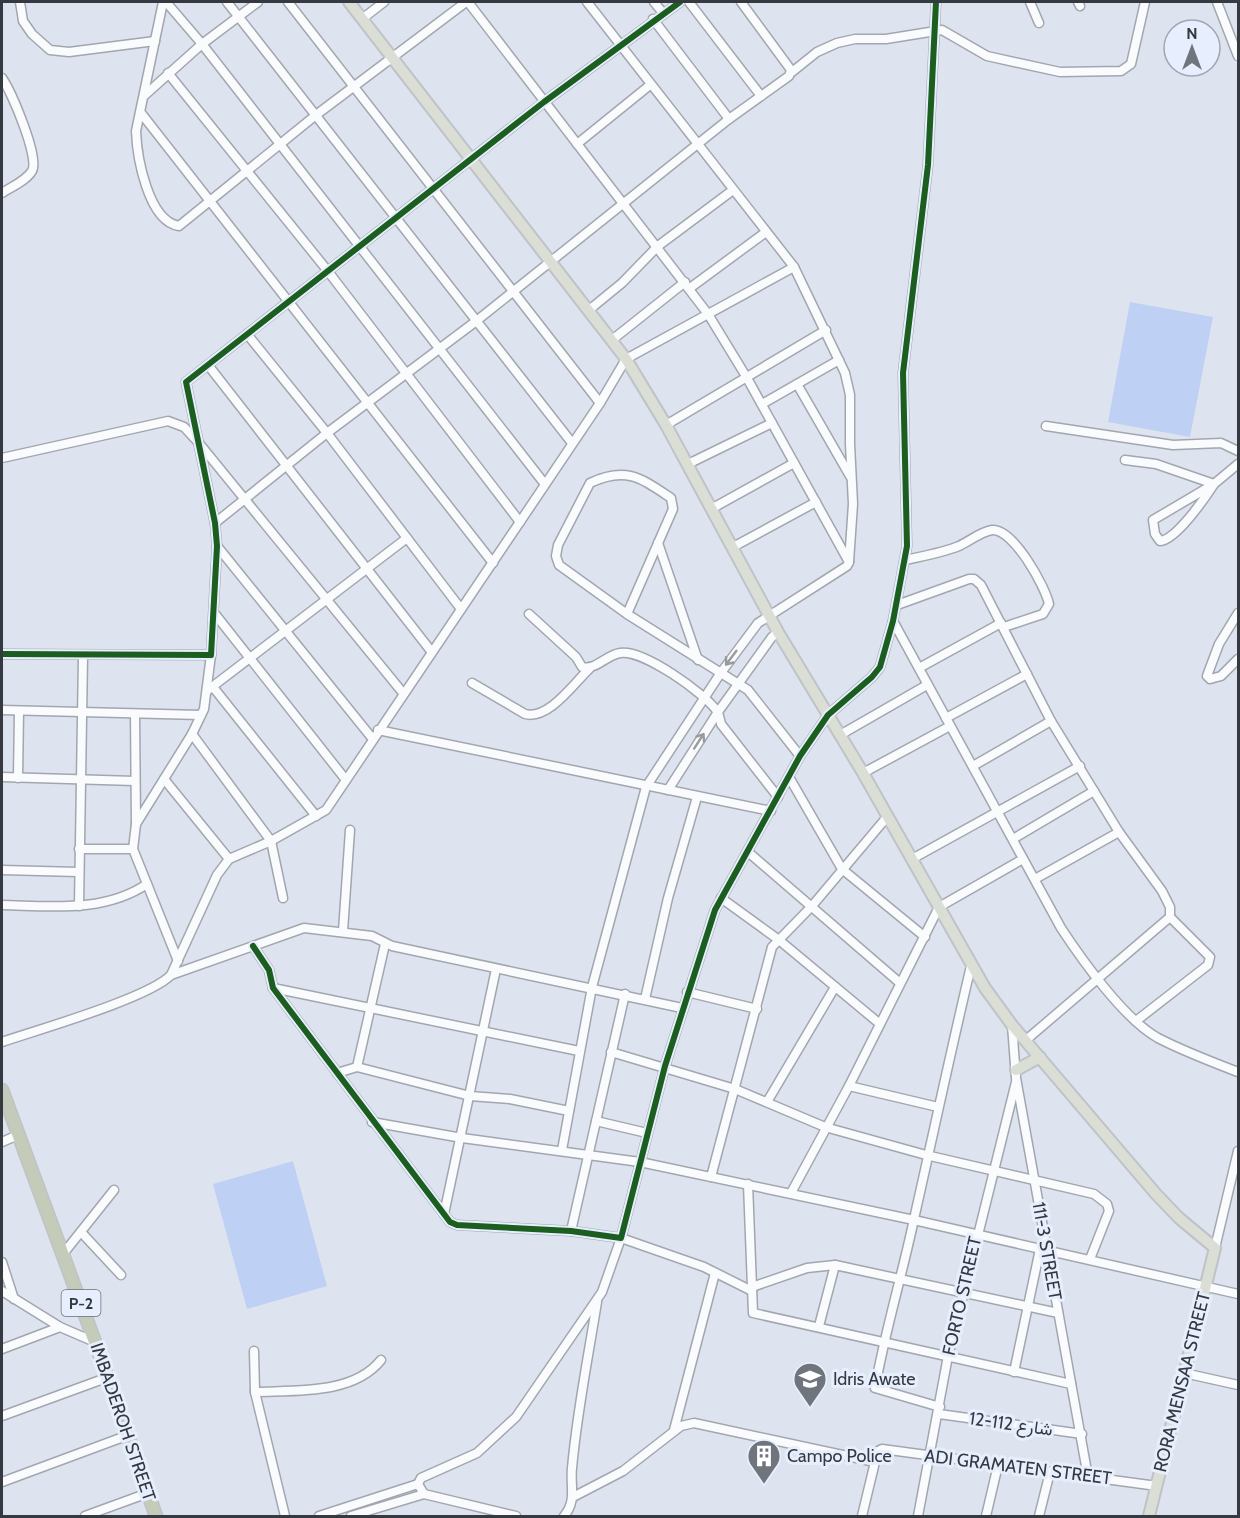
<svg xmlns="http://www.w3.org/2000/svg" width="1240" height="1518" viewBox="0 0 1240 1518" font-family="Cabin,Vazirmatn,sans-serif">
<rect width="100%" height="100%" fill="#dee4ef"/>
<g fill="#bed0f3">
<polygon points="1130,302 1213,317 1190,437 1108,422"/>
<polygon points="293,1161 327,1286 247,1309 213,1184"/>
</g>
<g fill="none" stroke-linecap="round" stroke-linejoin="round">
<g stroke="#a2a6ae" stroke-width="11">
<g id="minor">
<polyline points="20,2 23,21 32,34 50,50 69,52 155,41"/>
<path d="M163 2 136 131C137 157 148 221 179 226L316 115 466 2"/>
<polyline points="166,2 202,44 544,483"/>
<polyline points="227,2 572,443"/>
<polyline points="288,2 600,403"/>
<polyline points="468,2 708,314 747,378 849,562 847,566 758,623 720,674 646,787 592,987 562,1150"/>
<polyline points="587,2 794,267 845,373 850,395 850,444 853,504 849,562"/>
<polyline points="654,2 663,13"/>
<polyline points="689,2 761,96"/>
<polyline points="1030,2 1039,23"/>
<polyline points="1078,2 1080,6"/>
<polyline points="1217,2 1238,56"/>
<polyline points="362,19 384,2"/>
<polyline points="653,19 729,119"/>
<polyline points="792,72 817,52 837,43 855,39 886,39 942,30 987,56 1060,72 1121,71 1131,64 1145,2"/>
<polyline points="168,73 327,270 520,522"/>
<path d="M2 78C11 91 40 158 32 171 26 181 11 187 2 193"/>
<polyline points="145,95 202,44 258,2"/>
<polyline points="141,113 493,563"/>
<polyline points="577,144 650,85"/>
<polyline points="690,288 766,232"/>
<polyline points="589,310 622,283 658,246 733,190"/>
<polyline points="247,334 327,433 461,609"/>
<polyline points="612,340 685,282"/>
<polyline points="208,365 431,651"/>
<polyline points="797,384 850,476"/>
<polyline points="762,404 839,360"/>
<polyline points="666,425 826,330"/>
<polyline points="1046,426 1173,445 1221,443 1238,451"/>
<polyline points="2,458 168,421 184,427 198,442 403,693"/>
<polyline points="1125,460 1156,464 1214,484"/>
<polyline points="688,464 772,423"/>
<path d="M1214 484C1205 498 1176 540 1160 541L1155 534 1153 520 1214 484 1238 464"/>
<polyline points="711,509 794,463"/>
<polyline points="215,523 327,433 475,322 729,119 789,76 791,70 741,2"/>
<polyline points="658,543 698,660"/>
<polyline points="217,546 372,738"/>
<polyline points="733,547 816,502"/>
<path d="M905 560C923 556 942 553 959 546 970 541 980 532 992 530 1013 528 1045 586 1049 604L1043 614 1004 627"/>
<polyline points="897,605 969,579 974,579 981,585 1051,721 1119,832 1162,891 1170,907 1170,917 1026,1040"/>
<polyline points="1238,613 1219,644 1207,676 1210,679 1221,676 1238,659"/>
<polyline points="215,614 346,780"/>
<path d="M529 614 576 657 582 667C597 670 606 655 620 653 643 649 704 693 717 711 719 714 720 720 721 724L778 797"/>
<path d="M627 614 673 509 671 498C641 478 626 466 590 483L558 545 556 556 559 565 627 614 748 690 800 756"/>
<path d="M893 621 1061 928C1082 960 1124 1019 1158 1038 1183 1051 1212 1062 1238 1072"/>
<polyline points="2,654 211,655 217,546 215,523 186,382 544,102 680,2"/>
<polyline points="919,668 1001,623"/>
<path d="M472 683 525 714C549 720 574 683 590 668"/>
<polyline points="213,687 316,816"/>
<polyline points="208,690 407,538"/>
<polyline points="2,710 201,715"/>
<polyline points="135,714 136,824"/>
<polyline points="946,718 1027,674"/>
<polyline points="378,730 771,811"/>
<polyline points="192,734 271,841 283,898"/>
<polyline points="840,735 927,685"/>
<polyline points="973,766 1051,721"/>
<polyline points="863,773 950,726"/>
<polyline points="2,777 135,781"/>
<polyline points="789,777 842,869 925,937"/>
<polyline points="18,778 19,711"/>
<polyline points="164,779 229,859"/>
<polyline points="668,790 718,712 772,637 778,632"/>
<polyline points="1013,839 1094,791"/>
<polyline points="79,849 133,849"/>
<polyline points="748,852 900,983"/>
<polyline points="912,859 1080,766"/>
<polyline points="2,870 78,872"/>
<polyline points="1035,879 1119,832"/>
<polyline points="721,898 779,940 880,1024"/>
<path d="M2 905C51 906 104 913 147 884"/>
<polyline points="79,906 83,656"/>
<polyline points="343,931 350,830"/>
<polyline points="253,946 269,970 273,988 450,1222 457,1225 571,1231 621,1238 665,1066 715,910 800,756 828,715 872,677 880,667 893,621 907,546 903,373 928,165 936,2"/>
<polyline points="178,961 133,849 136,824 192,734 204,709 211,655"/>
<polyline points="171,975 217,875 229,859 271,841 326,810 600,403 626,359 794,267"/>
<polyline points="273,988 579,1051"/>
<polyline points="687,992 757,1009"/>
<polyline points="645,999 668,898 697,797"/>
<polyline points="1136,1021 1208,965 1210,957 1170,917"/>
<polyline points="1012,1025 1016,1078 1088,1477"/>
<path d="M2 1042C37 1030 149 998 171 975L304 928 372 936 392 946 682 1008"/>
<polyline points="611,1052 735,1089 825,1127 926,1155 1094,1194 1107,1204 1109,1211 1090,1259"/>
<polyline points="357,1067 385,944"/>
<polyline points="337,1073 357,1067 470,1096 510,1099 569,1111"/>
<polyline points="849,1086 938,1107"/>
<polyline points="767,1102 835,987"/>
<polyline points="596,1121 647,1133"/>
<polyline points="372,1122 462,1138 640,1162 914,1220 1238,1294"/>
<polyline points="2,1142 18,1135"/>
<polyline points="711,1177 772,947 812,906 887,817"/>
<polyline points="748,1184 753,1313 1071,1384"/>
<polyline points="791,1193 849,1086 939,907 1023,859"/>
<polyline points="444,1214 496,969"/>
<polyline points="571,1231 625,994"/>
<polyline points="81,1232 121,1275"/>
<polyline points="1215,1248 1238,1151"/>
<polyline points="63,1254 114,1190"/>
<polyline points="2,1262 14,1299"/>
<polyline points="752,1287 807,1268 835,1265 1058,1313"/>
<polyline points="2,1291 60,1327 95,1342"/>
<polyline points="819,1326 835,1265"/>
<polyline points="2,1349 60,1327"/>
<polyline points="254,1351 255,1392 285,1516"/>
<polyline points="1014,1372 1040,1249"/>
<polyline points="1184,1373 1238,1385"/>
<path d="M255 1392C295 1390 353 1395 381 1360"/>
<path d="M940 1407 875 1388C885 1331 902 1276 914 1219 933 1135 951 1050 971 966"/>
<polyline points="939,1414 1082,1434"/>
<polyline points="2,1416 106,1378"/>
<polyline points="674,1430 715,1273"/>
<polyline points="2,1482 126,1436"/>
<polyline points="424,1494 418,1484 421,1478 477,1453 516,1417 602,1292 621,1238 704,1267 752,1291"/>
<polyline points="573,1497 623,1471 681,1426 694,1423 875,1462 878,1451 882,1449 1157,1486"/>
<polyline points="85,1516 148,1493"/>
<polyline points="319,1516 418,1484"/>
<polyline points="351,1516 424,1494 516,1516"/>
<path d="M564 1516C577 1501 570 1486 572 1468 577 1412 588 1358 597 1302"/>
<polyline points="862,1516 875,1462"/>
<polyline points="918,1516 948,1356 1016,1082"/>
<polyline points="986,1516 998,1465"/>
<polyline points="1039,1516 1050,1472"/>
</g>
</g>
<g stroke="#bfc3c8" stroke-width="14">
<g id="major">
<polyline points="349,2 626,359 666,425 778,632 863,773 985,988 1012,1025 1156,1194 1179,1218 1215,1248 1149,1516"/>
<polyline points="1016,1070 1040,1057"/>
</g>
</g>
<g stroke="#bfc3c8" stroke-width="15">
<polyline id="highway" points="2,1090 95,1342 156,1516"/>
</g>
<use href="#minor" stroke="#fafbfd" stroke-width="8"/>
<use href="#major" stroke="#dbded4" stroke-width="10"/>
<use href="#highway" stroke="#c5cbb9" stroke-width="12"/>
<g stroke="#e7effe" stroke-width="10">
<g id="cycleway">
<polyline points="2,654 211,655 217,546 215,523 186,382 544,102 680,2"/>
<polyline points="253,946 269,970 273,988 450,1222 457,1225 571,1231 621,1238 665,1066 715,910 800,756 828,715 872,677 880,667 893,621 907,546 903,373 928,165 936,2"/>
</g>
</g>
<use href="#cycleway" stroke="#1b5e20" stroke-width="6"/>
</g>
<defs><path id="oneway-shaft" d="M-6 0H5M1.5-3L5.5 0L1.5 3" fill="none" stroke-width="1.6" stroke-linecap="round" stroke-linejoin="round" transform="scale(1.5)"/></defs>
<g stroke="#989a9e">
<use href="#oneway-shaft" transform="translate(731 658) rotate(127)"/>
<use href="#oneway-shaft" transform="translate(699 741) rotate(-57)"/>
</g>
<defs>
<g id="school-pin" transform="scale(1.725)"><path d="M0 17L-7.5 6A9.5 9.5 0 1 1 7.5 6Z" fill="#70757d" stroke="#e7effe"/><path d="M0-5L7-2L0 1L-7-2ZM-4 1L0 2.5L4 1V4Q0 6-4 4Z" fill="#fff"/></g>
<g id="building-pin" transform="scale(1.725)"><path d="M0 17L-7.5 6A9.5 9.5 0 1 1 7.5 6Z" fill="#70757d" stroke="#e7effe"/><path d="M-4-6H4V6H1V3H-1V6H-4ZM-2.5-4.3h1.7v1.8h-1.7ZM.8-4.3h1.7v1.8H.8ZM-2.5-1h1.7V.8h-1.7ZM.8-1h1.7V.8H.8Z" fill="#fff"/></g>
</defs>
<g fill-rule="evenodd">
<use href="#school-pin" x="810" y="1379"/>
<use href="#building-pin" x="764" y="1456"/>
</g>
<g text-anchor="middle" stroke-width="6" stroke-linejoin="round" paint-order="stroke">
<rect fill="#e7effe" stroke="#6a7079" stroke-width="1.5" x="61.5" y="1290" width="39" height="26" rx="4.5"/>
<g font-size="16" font-weight="bold" fill="#353940">
<text x="81" y="1309">P-2</text>
</g>
<g font-size="18" fill="#353940" stroke="#e7effe">
<text transform="translate(1047 1251) rotate(80)" y="6">111-3 STREET</text>
<text transform="translate(962 1296) rotate(-77)" y="6">FORTO STREET</text>
<text transform="translate(1182 1382) rotate(-76)" y="6">RORA MENSAA STREET</text>
<text transform="translate(123 1422) rotate(71)" y="6">IMBADEROH STREET</text>
<text transform="translate(1011 1424) rotate(8)" y="6">شارع 112-12</text>
<text transform="translate(1018 1467) rotate(7)" y="6">ADI GRAMATEN STREET</text>
</g>
<g font-size="18" fill="#353940" stroke="#e7effe" text-anchor="start">
<text x="833" y="1385">Idris Awate</text>
<text x="787" y="1462">Campo Police</text>
</g>
</g>
<rect width="1240" height="1518" fill="none" stroke="#353940" stroke-width="6"/>
<g transform="translate(1192 48)"><circle r="28" fill="#e7effe" stroke="#a0a6b2" stroke-width="1.5"/>
<path d="M0-4.5L10 22L0 15L-10 22Z" fill="#70757d"/>
<text y="-9" font-size="16" font-weight="bold" text-anchor="middle" fill="#353940">N</text>
</g>
</svg>
